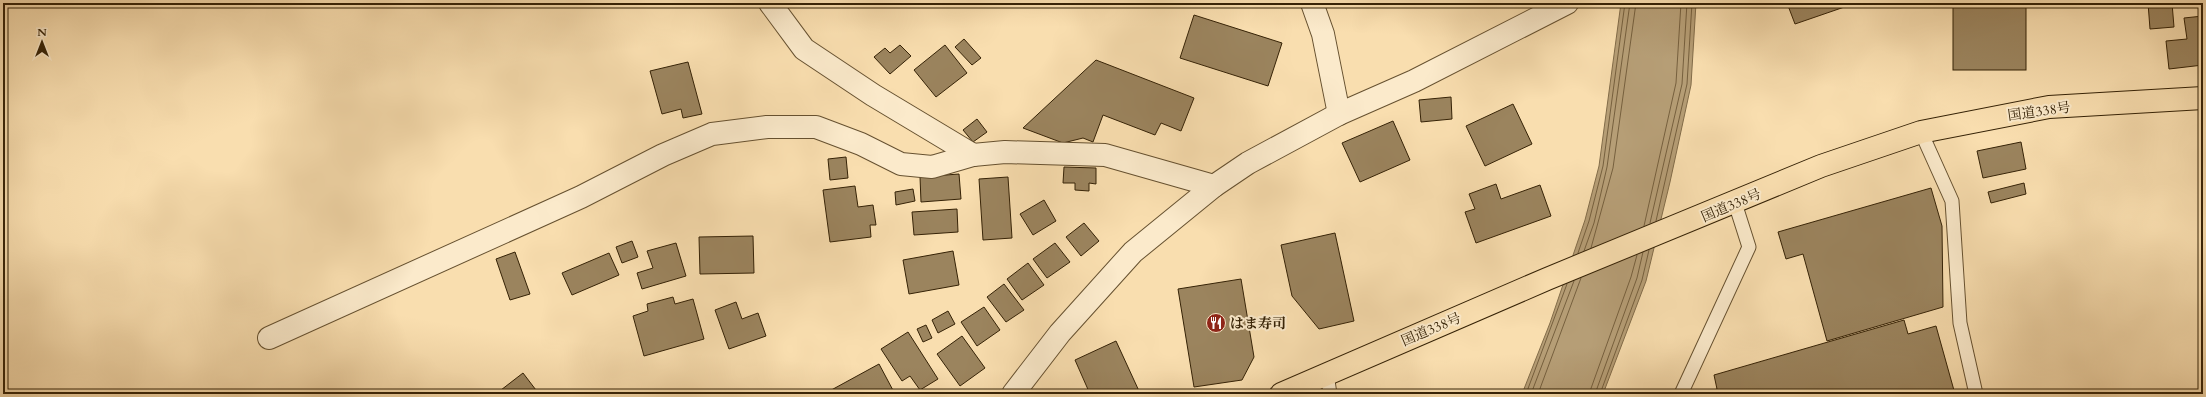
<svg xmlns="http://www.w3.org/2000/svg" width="2206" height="397" viewBox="0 0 2206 397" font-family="Cardo,'Noto Serif JP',serif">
<rect width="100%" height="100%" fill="#f9deaf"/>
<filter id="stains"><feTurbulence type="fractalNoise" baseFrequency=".005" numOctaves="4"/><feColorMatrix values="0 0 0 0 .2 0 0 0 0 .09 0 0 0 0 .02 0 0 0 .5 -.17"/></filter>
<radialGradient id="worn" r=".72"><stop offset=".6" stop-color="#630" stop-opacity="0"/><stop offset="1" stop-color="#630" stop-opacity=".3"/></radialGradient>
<polygon fill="#b69e76" stroke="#826c49" points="1621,3 1696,3 1691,85 1670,182 1646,281 1603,394 1522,394 1550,323 1585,220 1599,166"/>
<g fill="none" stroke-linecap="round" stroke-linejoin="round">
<g stroke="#76603e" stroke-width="1">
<polyline points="1656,221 1687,84 1692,3"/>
<polyline points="1650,223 1682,84 1687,3"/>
<polyline points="1644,226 1676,83 1681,3"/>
<polyline points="1591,248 1613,168 1636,3"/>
<polyline points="1584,251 1594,223 1607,167 1630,3"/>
<polyline points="1578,253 1589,221 1603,166 1625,3"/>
<polyline points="1526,394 1567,284"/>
<polyline points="1531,394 1574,281"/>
<polyline points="1538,394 1581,278"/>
<polyline points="1589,394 1631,277 1637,255"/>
<polyline points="1595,394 1637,278 1643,252"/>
<polyline points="1600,394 1642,280 1649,250"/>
</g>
</g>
<g fill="#9b845e" stroke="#352206">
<polygon points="1787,3 1856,3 1795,24"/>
<rect x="1953" y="3" width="73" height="67"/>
<polygon points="2148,3 2172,3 2174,27 2150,29"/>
<polygon points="1194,15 1282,43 1268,86 1180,58"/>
<polygon points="2203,16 2203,65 2169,69 2166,41 2187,39 2184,18"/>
<polygon points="964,39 981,58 972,65 955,47"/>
<polygon points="900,45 911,56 890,74 874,57 885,48 890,53"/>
<polygon points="945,45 967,73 936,97 914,70"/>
<polygon points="1096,60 1194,98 1181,131 1161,123 1155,135 1103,115 1093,142 1083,138 1063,143 1023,128"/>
<polygon points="688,62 702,114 683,118 681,109 662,114 650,71"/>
<polygon points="1451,97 1452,119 1421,122 1419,100"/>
<polygon points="1513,104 1532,144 1485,166 1466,126"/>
<polygon points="977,119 987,132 973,142 963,130"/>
<polygon points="1393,121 1410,160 1360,182 1342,143"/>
<polygon points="2021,142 2026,169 1983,178 1977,151"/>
<polygon points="846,157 848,178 830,180 828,159"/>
<polygon points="1064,167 1096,168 1096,184 1089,183 1089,191 1075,190 1075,183 1063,183"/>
<polygon points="959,174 961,199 921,202 920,177"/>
<polygon points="1008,177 1012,238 983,240 979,179"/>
<polygon points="2024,183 2026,194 1991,203 1988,192"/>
<polygon points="1496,184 1501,199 1540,185 1551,216 1476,243 1465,212 1475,209 1469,194"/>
<polygon points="855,186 858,207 873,205 876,225 870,225 871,237 830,242 823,190"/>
<polygon points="1931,188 1942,226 1943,307 1827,341 1803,254 1786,259 1778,232"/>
<polygon points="913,189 915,201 896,205 895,192"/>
<polygon points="1044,200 1056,221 1033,235 1020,214"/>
<polygon points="957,209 958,232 914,235 912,212"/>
<polygon points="1084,223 1099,241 1081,256 1066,237"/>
<polygon points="1335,233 1354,321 1319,329 1292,296 1281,245"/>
<polygon points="753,236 754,273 700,274 699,237"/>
<polygon points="632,241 638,257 622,263 616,247"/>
<polygon points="676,243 686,276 642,289 637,273 653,268 647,251"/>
<polygon points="1055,243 1070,262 1047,278 1033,259"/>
<polygon points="953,251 959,285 909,294 903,260"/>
<polygon points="515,252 530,294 510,300 496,259"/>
<polygon points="609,253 619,275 572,295 562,273"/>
<polygon points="1028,263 1044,285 1022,300 1007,279"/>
<polygon points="1241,279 1254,357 1242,380 1194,387 1178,289"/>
<polygon points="1004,284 1024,310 1006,322 987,297"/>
<polygon points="673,297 675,304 693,299 704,339 644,356 633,316 648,311 647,304"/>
<polygon points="736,302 742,319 758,313 766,336 729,349 715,310"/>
<polygon points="984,307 1000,330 977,346 961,322"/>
<polygon points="948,311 955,324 938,333 932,320"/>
<polygon points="1904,320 1908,334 1936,326 1955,394 1700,394 1717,389 1714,375"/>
<polygon points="926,325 932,338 923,342 917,329"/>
<polygon points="908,332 938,379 920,390 910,376 902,381 881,349"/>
<polygon points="962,336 985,368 960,386 937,354"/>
<polygon points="1116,341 1139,391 1133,394 1090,394 1075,360"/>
<polygon points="879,364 895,394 824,394"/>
<polygon points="523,373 539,394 504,394 501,390"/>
</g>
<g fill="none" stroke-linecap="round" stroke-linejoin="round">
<g stroke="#665130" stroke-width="15">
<g id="service">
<polyline points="1921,132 1952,201 1960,323 1976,394"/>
<polyline points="1327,374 1330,394"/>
<polyline points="1681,394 1749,247 1735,203"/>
</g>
</g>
<g stroke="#665130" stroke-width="24">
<g id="minor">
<polyline points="770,3 804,49 873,95 973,155"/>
<polyline points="269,338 581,197 663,155 712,134 767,127 816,127 861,144 901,164 932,167 973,155 1005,152 1105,155 1214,186"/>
</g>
</g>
<g stroke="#665130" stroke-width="24">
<g id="tertiary">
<polyline points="1312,3 1323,34 1339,114"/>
<polyline points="1013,394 1060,333 1133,252 1214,186 1248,163 1339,114 1414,81 1567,3"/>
</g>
</g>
<g stroke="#352206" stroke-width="24">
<polyline id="trunk" points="1281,394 1547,279 1821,166 1921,132 2049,107 2203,98"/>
</g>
<use href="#service" stroke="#fbeacb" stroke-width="13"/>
<use href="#minor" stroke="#fbeacb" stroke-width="22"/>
<use href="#tertiary" stroke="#fbeacb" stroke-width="22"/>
<use href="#trunk" stroke="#f9deaf" stroke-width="22"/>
</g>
<defs>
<g id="restaurant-disc" transform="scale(1)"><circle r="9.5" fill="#8f2418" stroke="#fbeacb"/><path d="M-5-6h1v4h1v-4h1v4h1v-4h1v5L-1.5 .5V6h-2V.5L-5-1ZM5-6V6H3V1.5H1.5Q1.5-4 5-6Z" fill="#fff"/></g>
</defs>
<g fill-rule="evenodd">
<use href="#restaurant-disc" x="1216" y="323"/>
</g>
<g text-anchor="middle" stroke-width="4" stroke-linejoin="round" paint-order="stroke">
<g font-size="14" fill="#352206" stroke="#fbeacb">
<text transform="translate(2039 111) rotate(-8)" y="5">国道338号</text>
<text transform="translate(1731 205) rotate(-23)" y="5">国道338号</text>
<text transform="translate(1431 329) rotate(-23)" y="5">国道338号</text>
</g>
<g font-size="14" font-weight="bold" fill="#352206" stroke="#fbeacb" text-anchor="start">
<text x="1230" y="328">はま寿司</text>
</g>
</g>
<rect width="2206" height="397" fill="none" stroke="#f9deaf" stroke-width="16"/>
<rect x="4" y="4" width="2198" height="389" fill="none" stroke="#352206" stroke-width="2"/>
<rect x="8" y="8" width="2190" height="381" fill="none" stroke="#352206"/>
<g transform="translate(42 42)" stroke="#fbeacb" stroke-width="3" paint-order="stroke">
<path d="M0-3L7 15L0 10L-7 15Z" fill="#352206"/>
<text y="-6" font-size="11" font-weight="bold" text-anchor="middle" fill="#352206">N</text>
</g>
<rect width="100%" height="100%" filter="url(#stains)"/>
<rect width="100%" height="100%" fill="url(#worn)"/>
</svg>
